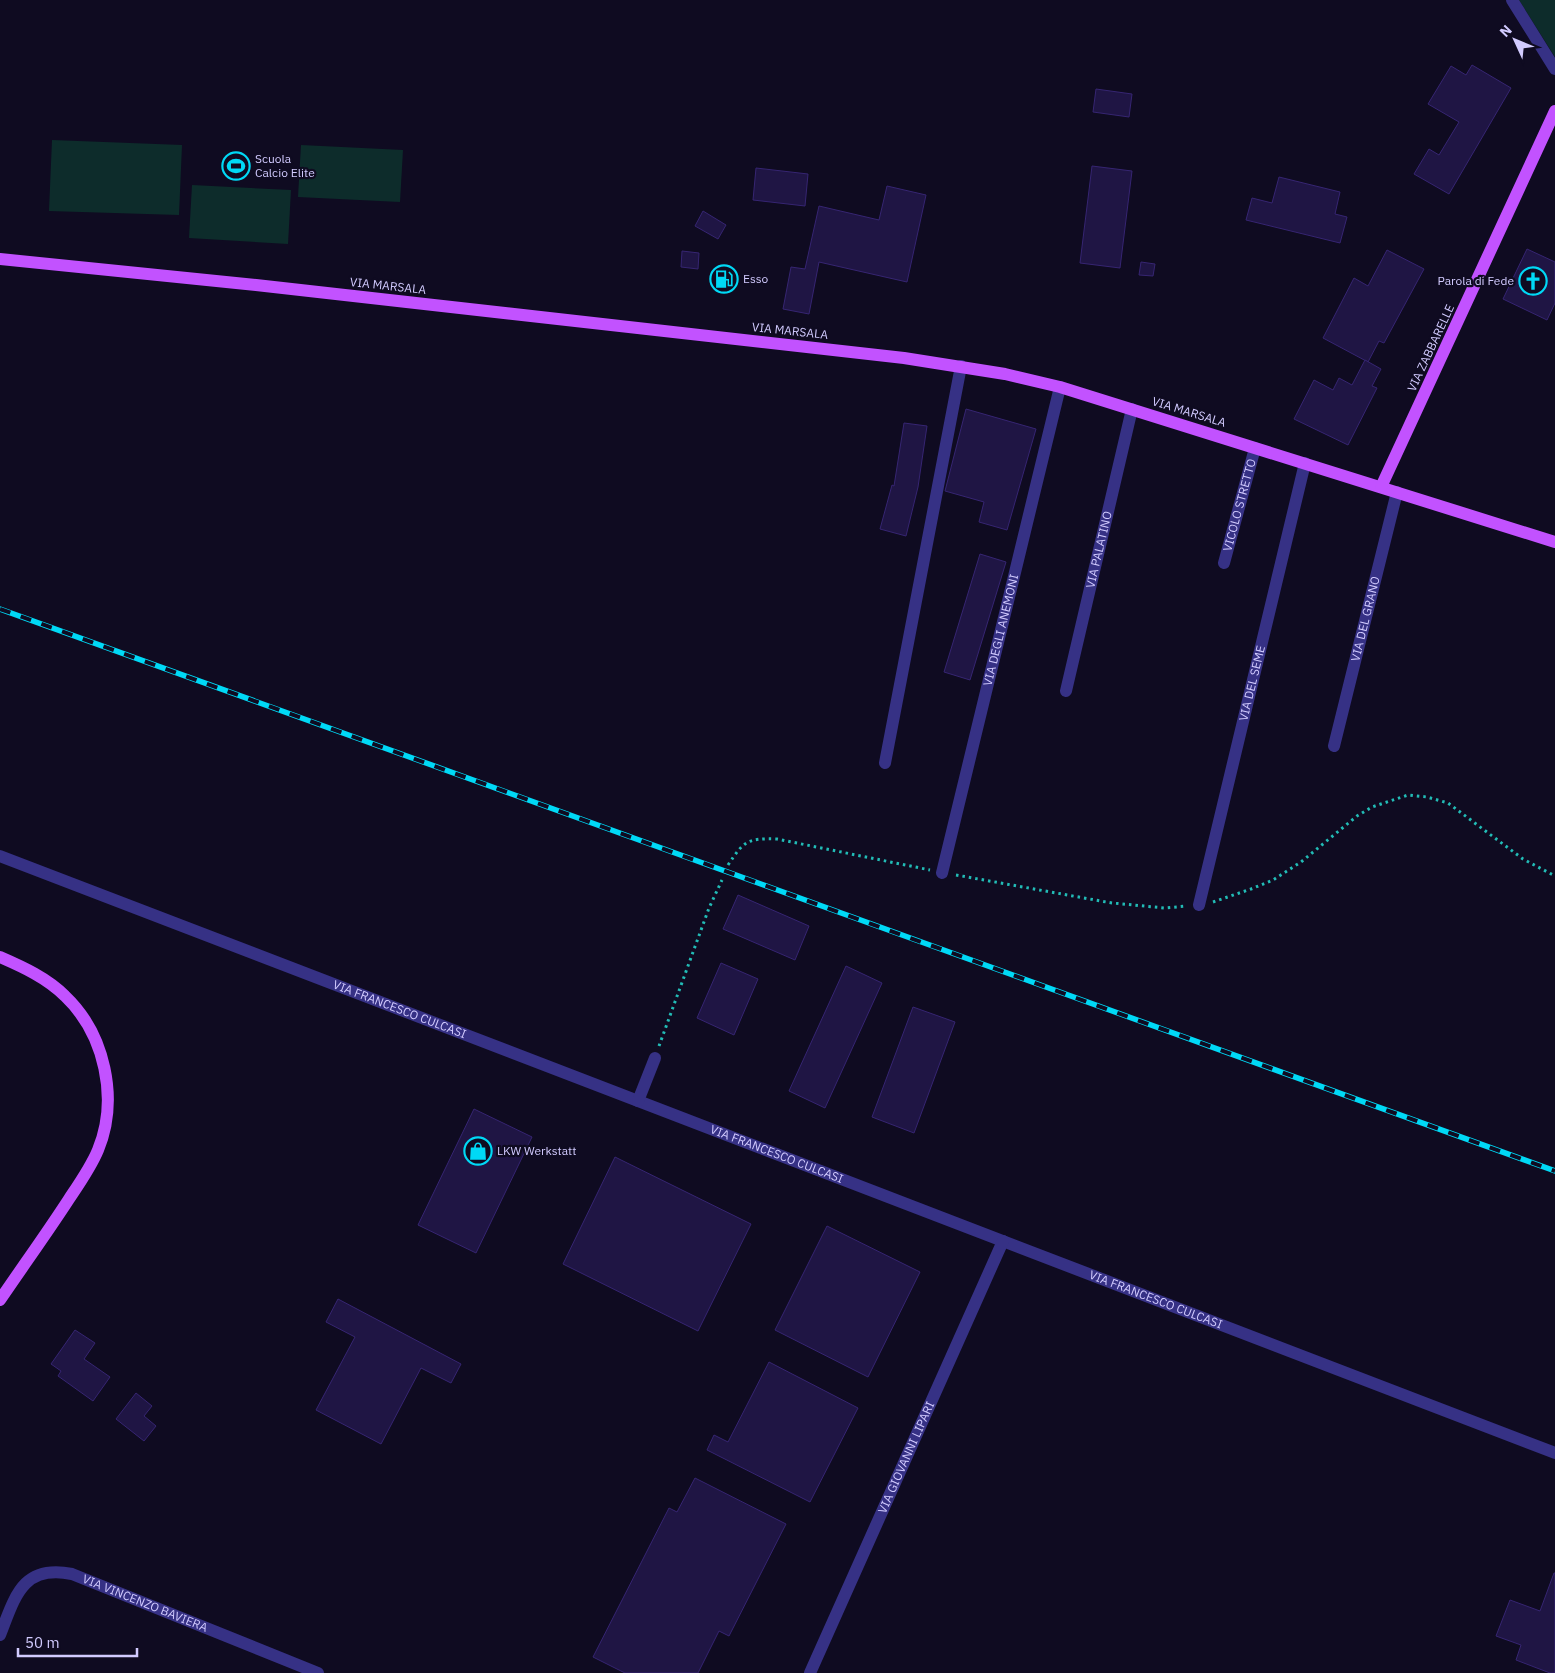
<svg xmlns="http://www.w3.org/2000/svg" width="1555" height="1673" viewBox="0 0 1555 1673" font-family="'IBM Plex Sans',sans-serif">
<rect width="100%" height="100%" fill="#0f0b21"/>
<g fill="#0d2c2b">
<polygon points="1519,0 1555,0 1555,57"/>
<polygon points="52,140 182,145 179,215 49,211"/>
<polygon points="301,145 403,150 400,202 298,197"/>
<polygon points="192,185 291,190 288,244 189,238"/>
</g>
<g fill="#1f1544" stroke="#362572">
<polygon points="1472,65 1511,88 1449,194 1414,174 1429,149 1439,155 1459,122 1428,104 1451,66 1466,75"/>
<polygon points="1096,89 1132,94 1129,117 1093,112"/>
<polygon points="1092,166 1132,171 1120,268 1080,263"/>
<polygon points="756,168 808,174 805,206 753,200"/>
<polygon points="1279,177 1340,192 1335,214 1347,217 1340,243 1246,220 1252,198 1272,203"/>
<polygon points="887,186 926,195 907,282 819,262 809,314 783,309 791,267 805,269 819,206 879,220"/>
<polygon points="703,211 726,225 718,239 695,226"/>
<polygon points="1527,249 1555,262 1555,303 1547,320 1503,299"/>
<polygon points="1387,250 1424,269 1384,343 1379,341 1368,362 1323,338 1354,278 1368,286"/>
<polygon points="682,251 699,253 698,269 681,267"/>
<polygon points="1141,262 1155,264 1153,276 1139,275"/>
<polygon points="1365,360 1381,369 1372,386 1377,388 1348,445 1294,419 1314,380 1333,390 1339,378 1352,385"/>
<polygon points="966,409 1036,429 1007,530 979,522 984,502 945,491"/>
<polygon points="904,423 927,426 918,487 906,536 880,529 892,485 894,486"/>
<polygon points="980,554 1006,562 970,680 944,672"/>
<polygon points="738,895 809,926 795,960 723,929"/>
<polygon points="721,963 758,979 734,1035 697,1018"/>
<polygon points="846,966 882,983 825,1108 789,1091"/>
<polygon points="913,1007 955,1022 914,1133 872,1117"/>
<polygon points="474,1109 532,1137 476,1253 418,1225"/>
<polygon points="615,1157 751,1224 698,1331 563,1264"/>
<polygon points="827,1226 920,1272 868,1377 775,1330"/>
<polygon points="338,1299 461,1364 451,1383 421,1368 381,1444 316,1410 355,1337 326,1322"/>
<polygon points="75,1330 95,1343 84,1359 110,1377 93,1401 58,1376 61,1371 51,1364"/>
<polygon points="769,1362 858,1408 810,1502 707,1450 714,1435 728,1442"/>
<polygon points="136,1393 152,1406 144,1416 156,1426 144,1441 116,1419"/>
<polygon points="695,1478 786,1524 729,1636 719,1631 698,1673 625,1673 593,1657 669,1508 677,1512"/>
<polygon points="1554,1573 1555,1573 1555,1673 1550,1673 1516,1660 1521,1645 1496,1636 1510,1600 1540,1611"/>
</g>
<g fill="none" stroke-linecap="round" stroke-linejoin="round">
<g stroke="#22bcb6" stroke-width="3" stroke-dasharray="2.5 4" stroke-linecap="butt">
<path d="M728 865C744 841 747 838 777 839L930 870"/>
<polyline points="956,875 1112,903 1165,908 1187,906"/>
<polyline points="1213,902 1251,889 1273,880 1301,862 1357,816 1372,807 1408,795 1427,797 1448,803 1523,859 1555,876"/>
<polyline points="659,1046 709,908 722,880"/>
</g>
<g stroke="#363185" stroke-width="12">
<polyline points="1512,0 1555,69"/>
<path id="s1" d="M1224 563 1255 448"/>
<path id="s2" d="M1066 691 1132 409"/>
<path id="s3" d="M1334 746 1397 492"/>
<polyline points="885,763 961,366"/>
<path id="s4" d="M0 856 1555 1453"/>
<path id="s5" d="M942 873 1060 387"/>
<path id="s6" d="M1199 905 1305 463"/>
<polyline points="638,1101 655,1058"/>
<path id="s7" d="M0 1635C15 1597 22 1564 72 1574L318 1673"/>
<path id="s8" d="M810 1673 1003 1241"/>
</g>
<g stroke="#c252ff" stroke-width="12">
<polyline points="0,259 256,285 904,358 1005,374 1060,387 1555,542"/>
<polyline points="1381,487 1555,111"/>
<path d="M0 957C23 967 47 978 65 996 105 1034 119 1099 98 1150 91 1167 79 1184 69 1199 47 1233 23 1266 0 1300"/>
</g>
<g stroke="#00d9f6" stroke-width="5.5">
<polyline id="rail" points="0,609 1555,1171"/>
</g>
<use href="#rail" stroke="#0f0b21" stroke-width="4" stroke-dasharray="11" stroke-linecap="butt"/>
</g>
<defs>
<g id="stadium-ring" transform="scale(1.4375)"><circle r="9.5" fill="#0f0b21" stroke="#00d9f6" stroke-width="1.5"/><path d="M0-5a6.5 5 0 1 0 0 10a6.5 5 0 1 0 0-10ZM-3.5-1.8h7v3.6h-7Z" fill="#00d9f6"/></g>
<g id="fuel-ring" transform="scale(1.4375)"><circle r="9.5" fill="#0f0b21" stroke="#00d9f6" stroke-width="1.5"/><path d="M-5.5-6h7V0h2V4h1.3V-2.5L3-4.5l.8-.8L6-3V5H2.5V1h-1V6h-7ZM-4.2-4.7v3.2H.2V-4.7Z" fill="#00d9f6"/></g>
<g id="church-ring" transform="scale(1.4375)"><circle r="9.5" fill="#0f0b21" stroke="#00d9f6" stroke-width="1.5"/><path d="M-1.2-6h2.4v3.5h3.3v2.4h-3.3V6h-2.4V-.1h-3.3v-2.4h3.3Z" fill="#00d9f6"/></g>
<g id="shop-ring" transform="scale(1.4375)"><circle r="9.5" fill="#0f0b21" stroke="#00d9f6" stroke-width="1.5"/><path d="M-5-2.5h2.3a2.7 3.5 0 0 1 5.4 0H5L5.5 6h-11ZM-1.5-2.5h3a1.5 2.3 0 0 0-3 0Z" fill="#00d9f6"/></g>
</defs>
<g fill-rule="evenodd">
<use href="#stadium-ring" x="236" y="166"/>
<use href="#fuel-ring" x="724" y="279"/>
<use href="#church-ring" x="1533" y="281"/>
<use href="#shop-ring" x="478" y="1151"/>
</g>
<g text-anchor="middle" stroke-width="4.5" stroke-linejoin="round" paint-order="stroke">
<g font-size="12" fill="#d2cbff" stroke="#0f0b21" text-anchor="start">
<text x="255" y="163">Scuola<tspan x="255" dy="14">Calcio Elite</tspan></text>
<text x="743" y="283">Esso</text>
<text x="1514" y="285" text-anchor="end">Parola di Fede</text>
<text x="497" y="1155">LKW Werkstatt</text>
</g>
<g font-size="12" fill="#d2cbff" stroke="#0f0b21">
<text transform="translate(388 286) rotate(6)" y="4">VIA MARSALA</text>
<text transform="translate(790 331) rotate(6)" y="4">VIA MARSALA</text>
<text transform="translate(1431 348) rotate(-65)" y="4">VIA ZABBARELLE</text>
<text transform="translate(1189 412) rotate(17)" y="4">VIA MARSALA</text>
<text dy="4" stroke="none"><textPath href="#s1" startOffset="60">VICOLO STRETTO</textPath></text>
<text dy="4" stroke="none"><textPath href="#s2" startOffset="145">VIA PALATINO</textPath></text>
<text dy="4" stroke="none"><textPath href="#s3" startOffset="131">VIA DEL GRANO</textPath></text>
<text dy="4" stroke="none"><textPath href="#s5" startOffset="250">VIA DEGLI ANEMONI</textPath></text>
<text dy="4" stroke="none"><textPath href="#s6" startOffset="228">VIA DEL SEME</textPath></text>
<text dy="4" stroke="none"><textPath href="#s4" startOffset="428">VIA FRANCESCO CULCASI</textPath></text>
<text dy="4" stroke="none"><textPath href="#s4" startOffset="832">VIA FRANCESCO CULCASI</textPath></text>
<text dy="4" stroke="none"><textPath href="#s4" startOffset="1238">VIA FRANCESCO CULCASI</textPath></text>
<text dy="4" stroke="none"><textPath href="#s8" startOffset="236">VIA GIOVANNI LIPARI</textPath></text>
<text dy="4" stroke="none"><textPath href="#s7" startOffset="186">VIA VINCENZO BAVIERA</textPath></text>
</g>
</g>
<g transform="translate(1515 40) rotate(314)" stroke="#0f0b21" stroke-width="4" paint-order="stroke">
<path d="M0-4L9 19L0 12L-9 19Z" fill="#d2cbff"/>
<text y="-8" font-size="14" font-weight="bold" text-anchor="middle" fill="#d2cbff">N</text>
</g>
<path d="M18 1648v8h119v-8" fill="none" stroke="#d2cbff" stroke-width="2.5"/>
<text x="25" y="1648" font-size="15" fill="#d2cbff" stroke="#0f0b21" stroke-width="4" paint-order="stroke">50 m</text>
</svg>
